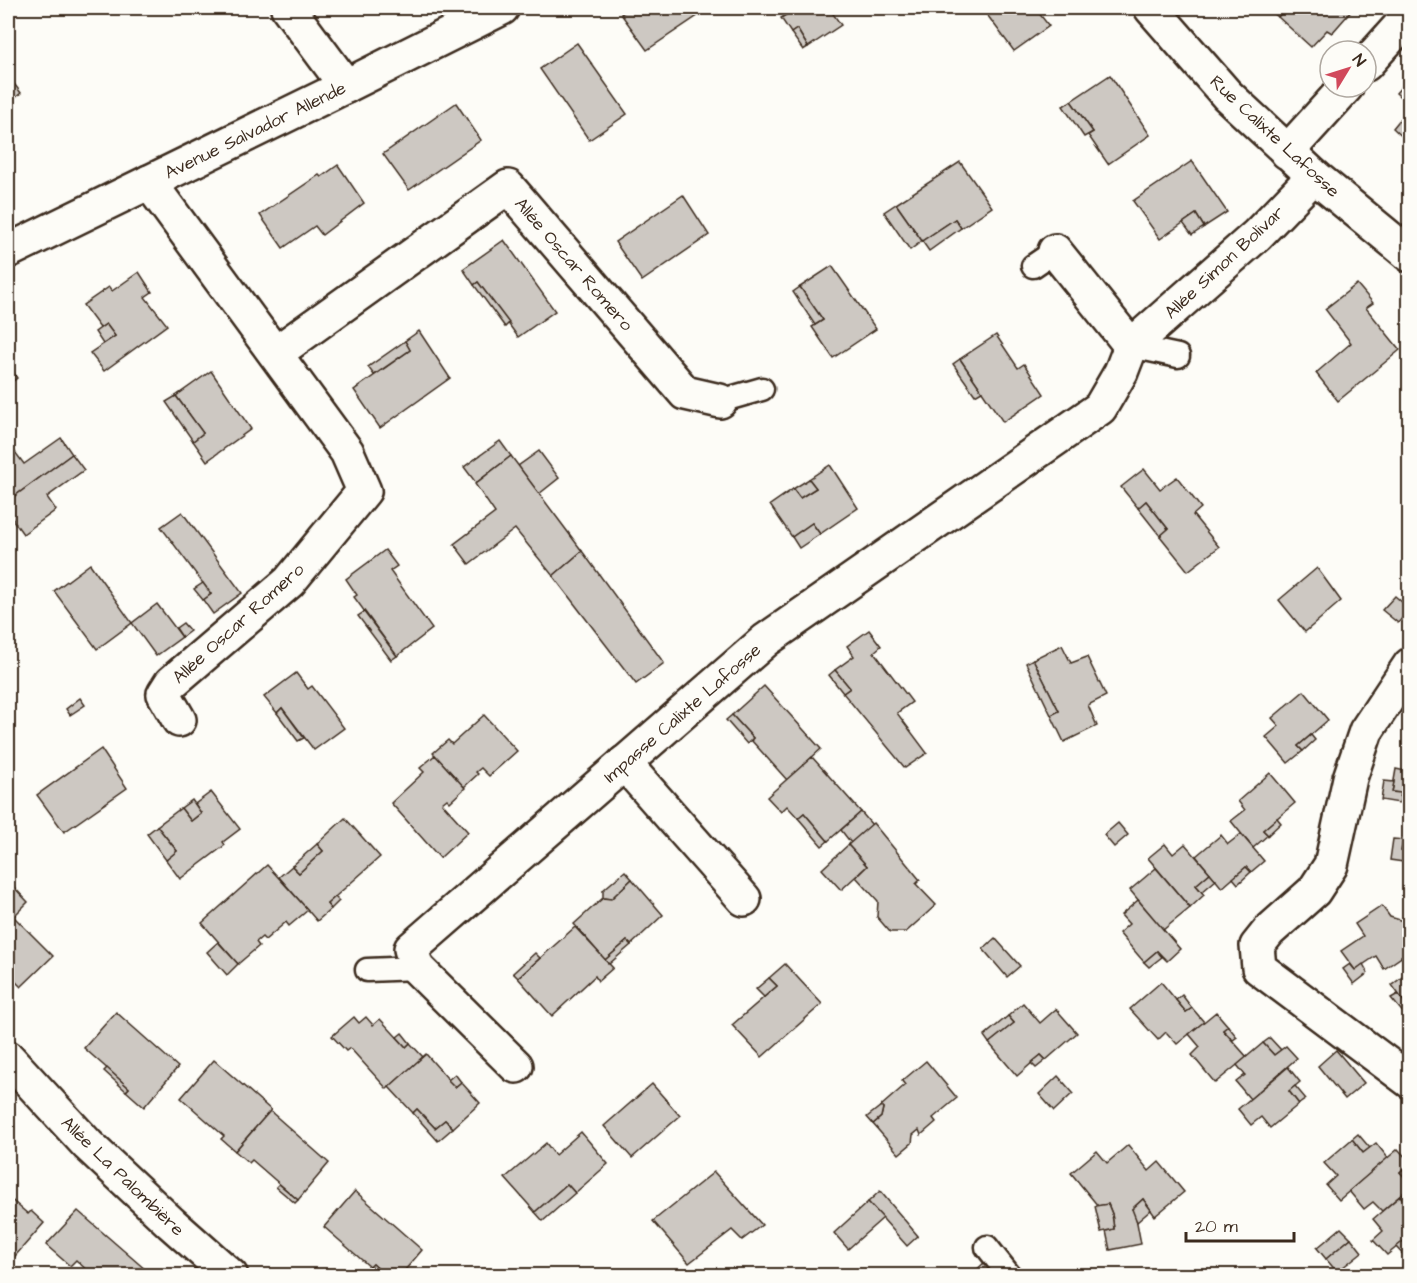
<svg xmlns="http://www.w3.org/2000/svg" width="1417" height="1283" viewBox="0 0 1417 1283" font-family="'Architects Daughter',sans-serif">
<rect width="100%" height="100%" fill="#fdfcf7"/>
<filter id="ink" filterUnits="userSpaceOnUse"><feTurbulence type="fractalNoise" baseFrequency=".0167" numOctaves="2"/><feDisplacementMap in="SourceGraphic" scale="12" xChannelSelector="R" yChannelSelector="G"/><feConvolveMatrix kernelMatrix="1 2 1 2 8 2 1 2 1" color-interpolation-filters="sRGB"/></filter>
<g filter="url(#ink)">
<g fill="#cdc8c2" stroke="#3b2a1e" stroke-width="1.5">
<polygon points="630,8 702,8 696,11 699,15 647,50 621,14"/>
<polygon points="781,8 829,8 841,25 808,47 797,29 791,33 781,18 786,15"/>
<polygon points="982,8 1035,8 1049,26 1014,51"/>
<polygon points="1268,8 1286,8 1278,17"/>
<polygon points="1286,8 1354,8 1332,33 1327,30 1311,47 1278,17"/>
<polygon points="797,29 808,47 803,50 791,33"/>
<polygon points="577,43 627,114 589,140 540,69"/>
<polygon points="1110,75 1150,135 1108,164 1088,135 1093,132 1071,101"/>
<polygon points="8,76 21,93 8,104"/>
<polygon points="1410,77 1410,106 1396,93"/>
<polygon points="1071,101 1093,132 1084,137 1063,106"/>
<polygon points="456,103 481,140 409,190 383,154"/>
<polygon points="1410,107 1410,144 1393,128"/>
<polygon points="1192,161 1227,212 1204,227 1196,214 1160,239 1133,201"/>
<polygon points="960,162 992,207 961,228 955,219 922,241 896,204"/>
<polygon points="338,165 364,203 322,235 315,226 283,248 260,215 319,175 321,177"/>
<polygon points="683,195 709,235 642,281 615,242"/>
<polygon points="896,204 922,241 910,250 884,212"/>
<polygon points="1196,214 1204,227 1192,235 1183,223"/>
<polygon points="955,219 961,228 929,251 922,241"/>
<polygon points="504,240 555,311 518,337 478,282 474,285 463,269"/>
<polygon points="832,266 876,329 833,358 812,327 823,320 800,287"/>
<polygon points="139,272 152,292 145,297 167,325 104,371 90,353 115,336 106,324 100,328 83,305 109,287 112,291"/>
<polygon points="478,282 509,323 505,327 474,285"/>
<polygon points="1357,284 1373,303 1366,308 1400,350 1338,401 1316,373 1351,343 1325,309"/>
<polygon points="800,287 823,320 815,325 793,292"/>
<polygon points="106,324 115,336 103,344 95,332"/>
<polygon points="419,331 450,378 380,428 354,390 410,350 405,341"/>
<polygon points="996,335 1018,368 1024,364 1044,394 1003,422 960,359"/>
<polygon points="405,341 410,350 374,375 368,367"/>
<polygon points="960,359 982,391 975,395 953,364"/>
<polygon points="8,363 17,378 8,385"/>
<polygon points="211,371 251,429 207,461 193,441 203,433 176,396"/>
<polygon points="176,396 203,433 193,441 166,402"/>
<polygon points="61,438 72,454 8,501 8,457 15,452 24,464"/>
<polygon points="500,441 511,456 476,483 464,467"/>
<polygon points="539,451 559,478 539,494 518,466"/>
<polygon points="72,454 84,470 47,497 56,510 23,534 8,513 8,501"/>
<polygon points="511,456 582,551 553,576 515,529 469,564 454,544 495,513 475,484"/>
<polygon points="830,465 858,508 820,534 812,523 792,537 770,505 793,489 800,498 816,488 809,479"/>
<polygon points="1144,469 1160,489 1177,477 1201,508 1193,515 1219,547 1188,571 1160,536 1168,529 1146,501 1138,508 1121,487"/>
<polygon points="809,479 816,488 800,498 793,489"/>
<polygon points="1146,501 1168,529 1160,536 1138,508"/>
<polygon points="182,512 242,593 213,614 203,600 211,594 161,527"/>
<polygon points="812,523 820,534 799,548 792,537"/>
<polygon points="385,550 397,566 390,571 432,629 397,656 354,597 357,595 346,579"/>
<polygon points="582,551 664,663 636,684 553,576"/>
<polygon points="90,564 132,623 97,649 54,591"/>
<polygon points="1317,568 1341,601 1305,632 1279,600"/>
<polygon points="203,583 211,594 203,600 194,589"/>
<polygon points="1395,596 1410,609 1398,623 1382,610"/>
<polygon points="157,604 182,637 156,656 132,623"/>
<polygon points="364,612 397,656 391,660 358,616"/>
<polygon points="183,623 190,631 182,637 176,628"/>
<polygon points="869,630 881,646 874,652 912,702 897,713 927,753 905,768 843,693 850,688 835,670 854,656 847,646"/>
<polygon points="1062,645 1071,663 1087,657 1106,696 1088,705 1097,726 1064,742 1051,715 1059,711 1033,659"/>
<polygon points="1033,659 1059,711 1051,715 1026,663"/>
<polygon points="835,670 850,688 843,693 829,675"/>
<polygon points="296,673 308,689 312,686 344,728 314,750 282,708 277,713 264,697"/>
<polygon points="764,686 821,749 787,780 751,740 753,738 732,715"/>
<polygon points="1304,691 1328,720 1298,746 1303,751 1288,763 1266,737 1279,726 1272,718"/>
<polygon points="80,698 85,705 70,715 66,709"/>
<polygon points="282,708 304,738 298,741 277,713"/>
<polygon points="484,715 517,751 489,776 481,768 476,772 478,774 464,787 433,753 448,740 452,744"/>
<polygon points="732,715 753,738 747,744 726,720"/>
<polygon points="1311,735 1315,740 1303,751 1298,746"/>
<polygon points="101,749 127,788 64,832 37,795"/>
<polygon points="435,755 465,788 450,802 447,799 442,803 468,832 440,858 391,803 424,772 420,768"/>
<polygon points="812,757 861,812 828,841 804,813 798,818 787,806 781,812 767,797"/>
<polygon points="1396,769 1410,772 1410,795 1392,792"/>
<polygon points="1270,773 1295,803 1263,830 1268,835 1253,848 1231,821 1245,810 1238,801"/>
<polygon points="1384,781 1394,782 1392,792 1401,793 1399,803 1381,800"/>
<polygon points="211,792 240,829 223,842 225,845 180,879 166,860 177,851 157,826 181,808 191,821 201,813 195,804"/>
<polygon points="192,800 201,813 191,821 181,808"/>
<polygon points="861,812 872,825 851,843 841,830"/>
<polygon points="804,813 828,841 822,846 798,818"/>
<polygon points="345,818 380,857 327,904 331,909 317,921 279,877 292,866 299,873 323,851 317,844"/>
<polygon points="1277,818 1281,823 1268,835 1263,830"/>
<polygon points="873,823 920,880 916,884 936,905 906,932 890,932 877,917 878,901 856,877 867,866 848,845"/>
<polygon points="1118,823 1128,835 1114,847 1104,835"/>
<polygon points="157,826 177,851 166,860 147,834"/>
<polygon points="1405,829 1410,829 1410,852 1401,851"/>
<polygon points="1241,834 1264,861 1251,872 1246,867 1222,888 1196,856 1221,835 1228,844"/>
<polygon points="1393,839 1403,840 1401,851 1410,852 1410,863 1390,860"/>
<polygon points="317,844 323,851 299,873 292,866"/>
<polygon points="1165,844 1173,854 1185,844 1210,873 1196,885 1204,895 1190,908 1148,858"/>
<polygon points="848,845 867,866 841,890 822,869"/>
<polygon points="267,865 308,910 289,926 286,922 265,940 262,937 256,942 259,946 238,964 202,923"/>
<polygon points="1246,867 1251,872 1238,884 1233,878"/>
<polygon points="1156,868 1190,908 1163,930 1130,890"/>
<polygon points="625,871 632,879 611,899 603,898 603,890"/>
<polygon points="1210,873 1216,880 1202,892 1196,885"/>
<polygon points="632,879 663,915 631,945 627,941 605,960 574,924 603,898 611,899"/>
<polygon points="8,881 28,902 8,922"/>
<polygon points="335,897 339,901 331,909 327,904"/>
<polygon points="1138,900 1180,949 1167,961 1157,951 1144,962 1119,933 1129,924 1121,915"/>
<polygon points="1382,906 1390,917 1410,923 1410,951 1384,969 1376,956 1355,970 1341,951 1363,936 1355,924"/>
<polygon points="13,916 53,956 21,987 8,974 8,922"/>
<polygon points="575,927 613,968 598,981 595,976 552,1016 518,978"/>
<polygon points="995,938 1020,966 1007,977 983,949"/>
<polygon points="627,941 631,945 609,964 605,960"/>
<polygon points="218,942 238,964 227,975 207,952"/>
<polygon points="1157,951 1162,957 1149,967 1144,962"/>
<polygon points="1410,951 1410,968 1401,956"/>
<polygon points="535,953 540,958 518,978 513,973"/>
<polygon points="785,964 822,1004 762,1057 732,1025 777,986 769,978"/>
<polygon points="1350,964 1355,970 1363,964 1368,973 1354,984 1343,969"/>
<polygon points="1410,971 1410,1001 1405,1003 1392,985"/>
<polygon points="769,978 777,986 764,997 756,989"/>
<polygon points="1161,982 1186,1012 1192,1008 1204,1022 1177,1044 1166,1032 1158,1040 1130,1009"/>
<polygon points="1398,994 1405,1003 1410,1001 1410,1012 1405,1015 1391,998"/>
<polygon points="1182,995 1192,1008 1186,1012 1176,1000"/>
<polygon points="1023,1003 1040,1023 1056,1009 1077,1033 1046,1060 1041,1055 1017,1076 989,1043 1014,1023 1008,1016"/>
<polygon points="116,1012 178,1067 144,1107 126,1091 129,1088 84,1048"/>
<polygon points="1216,1012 1228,1026 1223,1030 1247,1057 1215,1083 1192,1055 1200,1047 1189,1034"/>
<polygon points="1008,1016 1014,1023 989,1043 984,1036"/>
<polygon points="354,1017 359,1023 366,1017 373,1025 380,1019 406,1047 410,1043 423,1057 387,1089 350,1048 346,1051 332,1036"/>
<polygon points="1228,1026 1237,1037 1233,1040 1223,1030"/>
<polygon points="402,1033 410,1043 406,1047 397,1037"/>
<polygon points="1270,1038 1281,1050 1274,1055 1263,1043"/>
<polygon points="1263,1043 1274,1055 1286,1046 1297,1058 1250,1099 1236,1082 1245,1075 1237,1065"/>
<polygon points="1336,1050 1364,1083 1345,1099 1318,1066"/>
<polygon points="426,1054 455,1087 461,1082 480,1103 453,1128 445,1120 435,1128 417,1109 413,1113 389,1087"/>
<polygon points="1041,1055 1046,1060 1036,1068 1031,1063"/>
<polygon points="214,1060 271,1110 235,1151 221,1139 224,1136 181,1098"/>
<polygon points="926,1061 957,1098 933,1118 936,1122 921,1135 919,1130 913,1135 912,1143 899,1154 873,1124 881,1117 883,1108 881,1106 905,1085 902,1081"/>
<polygon points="1288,1067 1300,1082 1289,1091 1299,1104 1270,1128 1261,1117 1251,1125 1238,1109"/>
<polygon points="107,1068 129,1088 126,1091 104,1071"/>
<polygon points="455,1074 461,1082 455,1087 448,1080"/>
<polygon points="1058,1076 1073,1093 1054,1111 1039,1094"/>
<polygon points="652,1084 680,1116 632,1158 604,1126"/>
<polygon points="1295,1086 1306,1099 1299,1104 1289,1091"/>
<polygon points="881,1106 883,1108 881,1117 873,1124 867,1117"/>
<polygon points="417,1109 435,1128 445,1120 453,1128 438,1141 413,1113"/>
<polygon points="270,1111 329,1163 298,1200 252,1160 249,1163 235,1151"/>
<polygon points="581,1132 608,1164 575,1193 567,1184 535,1212 505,1178 546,1143 555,1155"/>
<polygon points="1358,1134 1370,1148 1363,1153 1352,1139"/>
<polygon points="1352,1139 1363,1153 1376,1143 1388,1158 1339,1200 1326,1185 1336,1176 1324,1163"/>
<polygon points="1128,1145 1149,1171 1159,1162 1184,1192 1155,1216 1143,1199 1132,1209 1135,1212 1141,1244 1110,1250 1106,1231 1114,1229 1112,1214 1108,1204 1098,1206 1071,1173 1097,1151 1107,1163"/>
<polygon points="1398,1149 1410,1162 1400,1172 1410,1183 1410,1187 1382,1211 1373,1202 1364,1209 1349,1191"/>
<polygon points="1405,1168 1410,1174 1410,1183 1400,1172"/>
<polygon points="714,1172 762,1225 742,1240 732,1230 689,1263 653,1221"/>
<polygon points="279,1184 298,1200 295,1203 276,1187"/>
<polygon points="567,1184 575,1193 543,1221 535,1212"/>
<polygon points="1407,1190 1410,1192 1410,1207 1400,1196"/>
<polygon points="355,1191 422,1250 400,1276 386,1276 373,1264 370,1267 324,1227"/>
<polygon points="880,1191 918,1236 907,1246 868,1202"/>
<polygon points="1400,1196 1410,1207 1410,1236 1387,1255 1373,1240 1383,1231 1373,1219"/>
<polygon points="8,1197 28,1214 31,1211 44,1223 9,1263 8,1262"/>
<polygon points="1143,1199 1151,1210 1137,1222 1132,1209"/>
<polygon points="868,1202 883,1218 848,1249 834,1233"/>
<polygon points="1108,1204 1112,1214 1114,1229 1101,1232 1095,1206"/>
<polygon points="78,1211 146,1270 141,1276 93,1276 76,1260 70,1266 46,1245"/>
<polygon points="1341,1228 1351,1238 1326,1259 1317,1248"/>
<polygon points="1410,1236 1410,1262 1396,1247"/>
<polygon points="1351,1238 1362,1252 1337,1272 1326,1259"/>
<polygon points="986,1261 999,1276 970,1276"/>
<polygon points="373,1264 386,1276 369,1276 365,1272"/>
</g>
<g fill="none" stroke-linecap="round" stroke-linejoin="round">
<g stroke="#3b2a1e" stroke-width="27">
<g id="lane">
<polyline points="1033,266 1055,251"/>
<polyline points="1131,346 1178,356"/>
<polyline points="720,401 762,389"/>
<polyline points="367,970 417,968"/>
<polyline points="987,1247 1010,1276"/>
</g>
</g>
<g stroke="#3b2a1e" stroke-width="38">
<g id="street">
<polyline points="288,8 346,86"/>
<polyline points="1366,64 1410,15"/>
<polyline points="1287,152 1346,87"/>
<polyline points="149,182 347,452 364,491 289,582 171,683 164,694 179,720"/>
<polyline points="1055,251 1131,346"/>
<polyline points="276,353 508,187 685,393 720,401"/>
<polyline points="1410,665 1366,731 1350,778 1331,865 1314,891 1269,931 1257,946 1259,968 1410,1081"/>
<polyline points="624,763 744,899"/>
<polyline points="8,1058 88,1145 171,1223 231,1276"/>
<polyline points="516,1066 417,968 411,949 766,640 1100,408 1121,372 1131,346 1257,235 1314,176"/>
</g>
</g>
<g stroke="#3b2a1e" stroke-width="38">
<g id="secondary">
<polyline points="1151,8 1227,95 1314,176 1410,255"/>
<polyline points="8,251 346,86 502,8"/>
</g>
</g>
<use href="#lane" stroke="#fdfcf7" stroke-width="22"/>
<use href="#street" stroke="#fdfcf7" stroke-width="33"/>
<use href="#secondary" stroke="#fdfcf7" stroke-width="33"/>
</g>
</g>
<g text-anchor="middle" stroke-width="6" stroke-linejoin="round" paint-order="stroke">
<g font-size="18" fill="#3b2a1e" stroke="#fdfcf7">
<text transform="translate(255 130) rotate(-26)" y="6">Avenue Salvador Allende</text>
<text transform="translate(1275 136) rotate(43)" y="6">Rue Calixte Lafosse</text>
<text transform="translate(1224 262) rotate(-43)" y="6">Allée Simon Bolivar</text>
<text transform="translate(574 264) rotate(49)" y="6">Allée Oscar Romero</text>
<text transform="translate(238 623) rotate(-42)" y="6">Allée Oscar Romero</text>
<text transform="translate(682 713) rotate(-41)" y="6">Impasse Calixte Lafosse</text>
<text transform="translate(123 1176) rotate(44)" y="6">Allée La Palombière</text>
</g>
</g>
<rect width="1417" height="1283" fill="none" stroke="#fdfcf7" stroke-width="30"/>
<rect x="15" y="15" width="1387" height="1253" fill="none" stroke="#3b2a1e" stroke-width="2" filter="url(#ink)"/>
<g transform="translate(1348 69) rotate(52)"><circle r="28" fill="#fdfcf7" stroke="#afa8a0" stroke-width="1.5"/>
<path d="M0-4.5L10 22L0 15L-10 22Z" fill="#d1495b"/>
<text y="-9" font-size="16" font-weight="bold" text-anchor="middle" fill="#3b2a1e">N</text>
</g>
<path d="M1186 1232v9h108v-9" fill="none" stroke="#3b2a1e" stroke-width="3"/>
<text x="1195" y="1232" font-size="18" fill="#3b2a1e" stroke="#fdfcf7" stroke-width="4.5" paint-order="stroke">20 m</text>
</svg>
